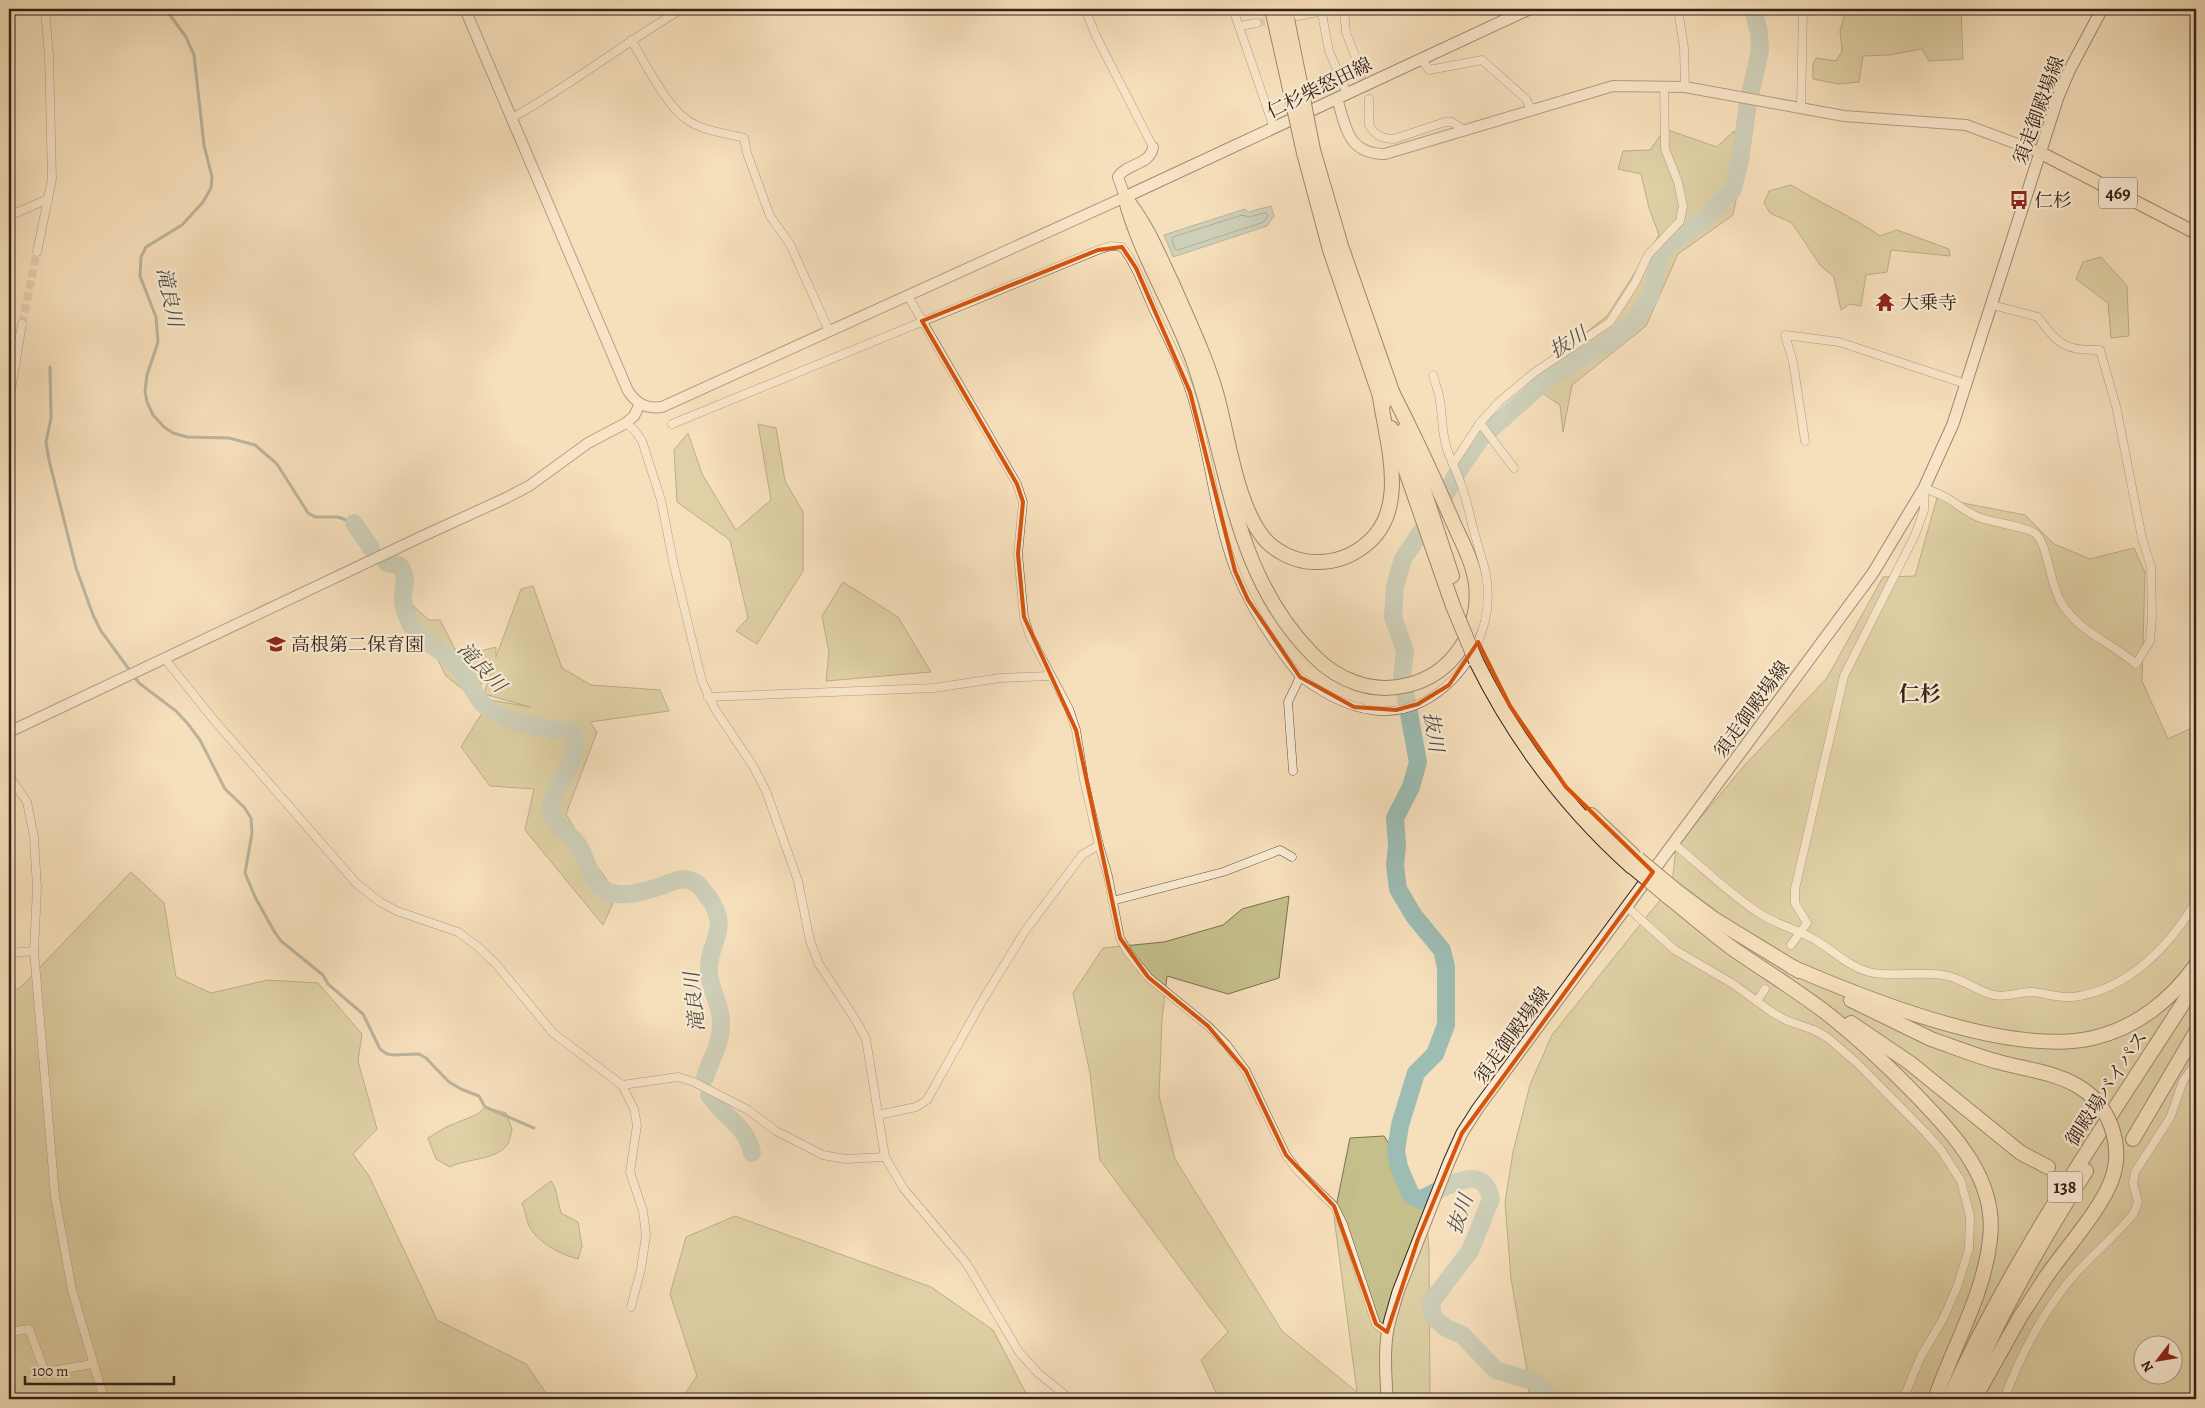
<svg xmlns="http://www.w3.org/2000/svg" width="2205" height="1408" viewBox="0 0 2205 1408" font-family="Alegreya,'Noto Serif JP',serif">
<rect width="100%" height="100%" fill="#f6dfbb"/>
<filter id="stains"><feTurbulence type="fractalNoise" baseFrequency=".004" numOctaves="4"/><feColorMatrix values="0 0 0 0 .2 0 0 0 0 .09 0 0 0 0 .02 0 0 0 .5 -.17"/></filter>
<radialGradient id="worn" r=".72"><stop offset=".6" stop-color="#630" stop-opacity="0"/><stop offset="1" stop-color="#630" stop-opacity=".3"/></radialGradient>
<g fill="#c4bf8b" stroke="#7a7052" fill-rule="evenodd">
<polygon points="1846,9 1961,9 1963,59 1929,61 1922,49 1889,55 1863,56 1859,82 1838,84 1813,79 1813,64 1816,58 1836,61 1842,51 1840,31"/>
<polygon points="1665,129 1717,147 1734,131 1745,156 1733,215 1678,254 1646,326 1572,385 1563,432 1560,405 1532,386 1551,360 1607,316 1659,235 1649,208 1641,174 1618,169 1623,151 1650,150"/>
<path d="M1791 185C1820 203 1851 216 1880 236L1897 230 1949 249 1950 256 1891 250 1887 272 1866 275 1861 306 1850 304 1841 310 1834 277 1820 265 1792 223 1770 213 1764 203 1769 191Z"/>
<polygon points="2101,257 2127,286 2129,336 2111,338 2108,303 2076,279 2083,262"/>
<polygon points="758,424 776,428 785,481 803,512 803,571 757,644 736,631 748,618 730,540 677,502 674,450 688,433 702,474 736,530 771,500"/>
<path d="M1937 498 2025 515 2054 544 2090 559 2134 548 2145 572 2142 681 2168 739 2196 726V1399H1529L1528 1376 1511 1279 1505 1202 1513 1152 1530 1085 1552 1035 1672 885 1676 847 1744 766 1827 678 1883 577 1915 576ZM2142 1346H2172V1376H2142Z"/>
<polygon points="843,582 898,617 931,672 826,681 829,652 822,616"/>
<polygon points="533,586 562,668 591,685 660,690 669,711 590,722 597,732 566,814 594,862 617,894 603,925 525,830 534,789 490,786 461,747 490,700 530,707 484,694 494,662 481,685 470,695 446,676 434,652 413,626 411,611 413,606 429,620 440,620 459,657 496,647 496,657 521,589"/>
<polygon points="131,872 164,903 176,977 211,993 268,980 318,983 362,1034 358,1061 377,1129 353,1154 369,1176 437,1320 526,1364 550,1399 9,1399 9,993 21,987"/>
<polygon points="1289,896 1279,978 1228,994 1167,976 1162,1020 1159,1096 1175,1159 1282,1331 1357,1392 1334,1217 1350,1138 1384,1136 1425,1201 1429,1249 1430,1399 1219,1399 1201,1360 1228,1332 1100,1160 1090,1073 1073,993 1103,948 1164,942 1223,925 1242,909"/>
<path d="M485 1107 506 1113 512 1129C511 1133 510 1140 508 1144 496 1161 467 1158 450 1167L436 1159 428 1138 446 1127 478 1114Z"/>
<path d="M551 1181 555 1188 561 1213 578 1222 582 1246 578 1259C561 1255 537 1242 529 1226 526 1219 525 1210 522 1203Z"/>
<polygon points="735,1216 931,1287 993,1330 1029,1399 681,1399 697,1376 670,1294 686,1237"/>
</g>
<polygon fill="#9dbcb3" stroke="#727e75" points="1271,206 1274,216 1267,226 1173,257 1164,235 1245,209 1248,212"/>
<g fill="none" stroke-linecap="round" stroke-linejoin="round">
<polygon stroke="#676f66" stroke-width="1" points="1265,213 1268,215 1264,222 1178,250 1175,249 1172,240 1173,237 1242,215 1249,217"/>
<g stroke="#727e75" stroke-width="3">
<polyline points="170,9 170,15 186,37 194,55 204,145 212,177 211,188 203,202 182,225 146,247 141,257 140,276 156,317 158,342 147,375 145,392 147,402 153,415 164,427 173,433 187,437 229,438 255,445 277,464 308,513 315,517 338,517 354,523"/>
<polyline points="50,367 51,418 46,442 49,460 76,568 93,615 101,631 139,683 176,711 188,724 200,740 225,789 244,807 251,818 252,833 245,873 255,897 274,931 281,941 323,975 328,984 363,1014 380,1049 387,1054 394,1055 419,1054 426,1058 449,1082 461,1089 479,1096 485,1107 534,1128"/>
</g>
<g stroke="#9dbcb3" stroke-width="18">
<polyline points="354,523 371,548"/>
<path d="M387 563 399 565C410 578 402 587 403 601 404 608 407 617 410 623 418 641 440 648 453 661 465 672 470 686 479 699 495 722 544 729 570 731 591 755 545 788 552 814 556 827 572 834 579 846 585 857 588 869 595 880 610 904 643 892 664 885 672 882 681 877 689 880 698 882 701 888 706 894 734 931 707 939 709 973 711 994 725 1010 720 1035 718 1050 709 1063 705 1078"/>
<path d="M709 1095C724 1117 747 1126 752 1153"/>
<path d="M1549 1399 1541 1387 1531 1381 1496 1370 1462 1335 1446 1328 1433 1317 1431 1302 1470 1251 1491 1199C1484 1159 1441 1190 1420 1200L1411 1195 1399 1167 1396 1151 1400 1125 1416 1073 1435 1054 1446 1025V967L1442 950 1414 916 1398 889 1395 865 1397 846 1395 818 1411 787 1418 762 1402 676 1405 651 1393 617 1395 586 1403 559 1443 499 1460 468 1481 438 1545 381 1621 334 1636 319 1650 297 1661 253 1683 233 1706 218 1733 189 1740 161 1748 103 1760 51 1759 32 1753 9"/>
</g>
<g stroke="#cfb99b" stroke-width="8" stroke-dasharray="8 4" stroke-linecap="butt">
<polyline points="1257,23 1298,16"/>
<polyline points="1357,61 1369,99"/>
<polyline points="22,324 37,252"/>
<polyline points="1765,989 1791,945"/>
</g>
<path stroke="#cfb99b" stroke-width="14" stroke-dasharray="14 7" stroke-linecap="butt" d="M2048 1167C2081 1170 2109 1163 2133 1139"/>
<g stroke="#625142" stroke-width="9">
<g id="minor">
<polyline points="1085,9 1097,38 1153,147"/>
<polyline points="1233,9 1274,128"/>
<polyline points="1321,9 1329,51 1347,93"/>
<polyline points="1344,9 1346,32 1357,61"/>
<polyline points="1678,9 1684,48 1685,87"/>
<polyline points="1298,16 1328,10 1344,10"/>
<polyline points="1239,26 1257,23"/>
<path d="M631 40C645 62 665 104 686 119 701 131 726 133 744 138L747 153 770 216 790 244 829 331"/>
<polyline points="1421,58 1429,70 1482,60 1526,99 1532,111"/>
<path d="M1369 99V125C1375 135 1382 139 1394 139L1445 122H1452L1464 130"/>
<polyline points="1801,108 1803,9"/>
<path d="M512 118C571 85 624 43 682 9"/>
<polyline points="9,216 48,199"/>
<polyline points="37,252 52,179 49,56 45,9"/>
<polyline points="908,296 1017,484 1023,502 1018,554 1024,617 1030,636 1069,709 1076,730 1084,780 1099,845 1108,876 1120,938 1128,952 1148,977 1208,1026 1226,1044 1246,1071 1286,1155 1298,1171 1334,1206 1343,1224 1376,1324 1387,1332"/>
<polyline points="9,402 22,324"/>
<polyline points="626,423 635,431 642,441 661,500 674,566 702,681 715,709 753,766 766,791 798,881 810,941 819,964 855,1019 866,1039 885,1157 904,1189 967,1264 1019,1352 1038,1373 1070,1399"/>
<polyline points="1480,423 1514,468"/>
<path d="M672 424 1098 250 1111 246 1122 247C1138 267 1145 292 1156 315 1168 340 1181 364 1190 391 1209 450 1213 513 1235 571 1250 609 1275 646 1300 677L1288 702 1293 771"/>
<polyline points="1805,441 1793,362 1785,335 1839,342 1966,384"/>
<polyline points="1453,464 1480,423 1499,402 1535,372 1610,322 1635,283 1648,255 1680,221 1683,206 1678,182 1665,149 1664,86"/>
<polyline points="165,659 214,720 356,883 380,902 397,911 458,932 477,946 496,964 553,1033 622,1085 678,1077 694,1082 748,1110 776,1131 823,1155 845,1159 885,1157"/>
<path d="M1300 677C1335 703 1380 724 1423 702 1468 678 1495 626 1486 575 1484 564 1480 553 1477 542 1471 523 1468 503 1461 484 1457 472 1451 461 1447 449 1441 430 1443 418 1440 401 1439 392 1435 383 1433 375"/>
<polyline points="708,697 934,688 1000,678 1050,676"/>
<polyline points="9,767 12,780 27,802 34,837 37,888 34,951 55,1196 72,1290 104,1399"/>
<path d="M1674 844C1703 867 1731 896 1762 915 1780 926 1800 930 1817 941 1835 952 1848 966 1869 972 1892 978 1923 970 1948 976 1964 980 1978 991 1993 995 2007 998 2018 992 2031 992 2045 993 2058 998 2072 997 2127 991 2170 946 2196 901"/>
<polyline points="1112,901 1223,872 1280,850 1292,857"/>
<polyline points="1627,907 1675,950 1733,984 1773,1013 1788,1021 1814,1030 1828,1038 1857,1063 1926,1133 1941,1150 1961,1181 1970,1216 1969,1249 1957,1287 1943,1319 1921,1356 1903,1399"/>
<path d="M1791 945 1807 923 1795 903V889L1844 676 1915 535 1924 510V488C1931 491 1938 493 1945 497 1957 503 1968 514 1981 518 1992 522 2031 528 2036 534 2048 546 2050 584 2061 602 2078 632 2111 642 2136 664L2150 641 2152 617 2151 567 2142 538 2116 406 2100 350C2066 351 2058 345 2038 317L1992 305"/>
<polyline points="9,953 34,951"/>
<polyline points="1757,1001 1765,989"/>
<polyline points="622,1085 634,1109 637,1125 630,1172 643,1211 646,1235 641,1269 631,1307"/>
<polyline points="878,1115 916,1107 927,1100 981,1003 1025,931 1082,855 1099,845"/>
<polyline points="9,1332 29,1329 45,1372 93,1364"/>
<path d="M2004 1399C2019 1359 2039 1319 2066 1285 2086 1259 2114 1239 2134 1213L2138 1202 2133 1183 2135 1172 2170 1118 2183 1081 2196 1063"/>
</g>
</g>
<g stroke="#625142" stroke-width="12">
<g id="tertiary">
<path d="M465 9 628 391C637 404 646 409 662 407L1125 197 1118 177C1126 163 1150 166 1153 147"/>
<path d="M1337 98C1346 128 1348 154 1385 154L1613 86 1685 87 1844 116 1966 125 2039 152"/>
<polyline points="9,732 425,535 506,498 529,486 588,443 626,423 634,416 640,404"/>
</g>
</g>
<g stroke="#312219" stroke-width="13">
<g id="secondary">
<polyline points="1125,197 1529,9"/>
<path d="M1387 1399C1386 1373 1383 1346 1390 1320L1398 1292 1449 1162 1462 1133 1478 1108 1873 573 1924 488 1953 424 2058 97 2069 71 2102 9"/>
</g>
</g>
<g stroke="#312219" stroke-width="14">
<polyline id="trunk" points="2039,152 2196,233"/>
</g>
<g stroke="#312219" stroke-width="16">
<g id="motorway">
<polyline points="1272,9 1288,80"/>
<polyline points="1285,9 1299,78"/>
<polyline points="1313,150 1341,246 1395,400"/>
<polyline points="1304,153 1330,250 1383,405"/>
<path d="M1125 197C1140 255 1174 306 1194 363 1230 466 1232 573 1313 655 1338 681 1373 694 1408 685 1453 674 1481 630 1476 584 1473 562 1462 542 1453 522 1434 478 1414 435 1392 392"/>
<path d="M1129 203C1148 228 1159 256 1172 283 1188 320 1206 357 1217 396 1228 437 1236 499 1260 533 1272 551 1296 563 1318 562 1335 562 1350 557 1364 546 1410 512 1387 445 1380 397"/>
<polyline points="1391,428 1453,606"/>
<polyline points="1404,430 1452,576"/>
<path d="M1476 661C1515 740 1566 808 1632 867"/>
<polyline points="1591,815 1633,855"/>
<polyline points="1674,889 1714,919 1799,971"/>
<path d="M1667 896C1689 913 1710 932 1732 948 1766 972 1802 993 1834 1019 1865 1044 1893 1071 1920 1099 1957 1138 1997 1181 1990 1239 1984 1295 1953 1347 1935 1399"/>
<path d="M1792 967C1868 1000 2010 1057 2093 1038 2136 1028 2171 1000 2196 965"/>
<polyline points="1851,1000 1931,1039"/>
<polyline points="1851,1023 1910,1063 2021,1153 2048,1167"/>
<polyline points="2133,1139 2196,1032"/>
<path d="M1949 1399C2015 1251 2110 1119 2196 983"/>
<path d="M1964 1399C1996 1320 2040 1243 2086 1171"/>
<polyline points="1974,1399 2020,1317 2046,1277"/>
</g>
</g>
<use href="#minor" stroke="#f9ead3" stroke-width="8"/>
<use href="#tertiary" stroke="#f9ead3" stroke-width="10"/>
<use href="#secondary" stroke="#f9ead3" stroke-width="11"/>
<use href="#trunk" stroke="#f6dfbb" stroke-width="12"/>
<use href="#motorway" stroke="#f6dfbb" stroke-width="14"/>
<g stroke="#312219" stroke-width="16" stroke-linecap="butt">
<g id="motorway-bridge">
<polyline points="1299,78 1313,150"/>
<polyline points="1288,80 1304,153"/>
<polyline points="1453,606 1476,661"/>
<polyline points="1638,859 1674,889"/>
<polyline points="1635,869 1667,896"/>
<path d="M1931 1039C1954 1047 1976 1056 1999 1062 2024 1069 2053 1072 2076 1085 2109 1103 2124 1144 2112 1179 2101 1210 2065 1249 2046 1277"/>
</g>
</g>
<use href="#motorway-bridge" stroke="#f6dfbb" stroke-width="14"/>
</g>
<path d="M0 0H2205V1408H0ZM1122 247 1136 268 1190 392 1235 571 1248 600 1300 677 1354 707 1396 710 1418 704 1449 685 1478 642 1510 706 1566 787 1653 872 1462 1133 1418 1239 1387 1332 1376 1324 1334 1206 1286 1155 1246 1071 1208 1026 1148 977 1120 938 1076 730 1024 617 1018 554 1023 502 1017 484 922 321 1098 250Z" fill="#f6dfbb" fill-opacity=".55" fill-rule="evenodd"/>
<path fill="none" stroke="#d6540d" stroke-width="4" stroke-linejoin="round" d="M1122 247 1136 268 1190 392 1235 571 1248 600 1300 677 1354 707 1396 710 1418 704 1449 685 1478 642 1510 706 1566 787 1653 872 1462 1133 1418 1239 1387 1332 1376 1324 1334 1206 1286 1155 1246 1071 1208 1026 1148 977 1120 938 1076 730 1024 617 1018 554 1023 502 1017 484 922 321 1098 250Z"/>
<defs>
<g id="bus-bare" transform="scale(1.5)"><path d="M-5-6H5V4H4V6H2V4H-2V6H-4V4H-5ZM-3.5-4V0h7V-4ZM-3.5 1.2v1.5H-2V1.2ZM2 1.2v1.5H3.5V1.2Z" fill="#8f2418" stroke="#f9ead3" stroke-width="2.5" paint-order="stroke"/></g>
<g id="temple-bare" transform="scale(1.5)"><path d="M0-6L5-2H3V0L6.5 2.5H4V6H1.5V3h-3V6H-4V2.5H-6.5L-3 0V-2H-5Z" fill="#8f2418" stroke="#f9ead3" stroke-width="2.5" paint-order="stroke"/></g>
<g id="school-bare" transform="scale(1.5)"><path d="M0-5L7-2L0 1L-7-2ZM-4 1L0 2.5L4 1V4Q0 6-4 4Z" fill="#8f2418" stroke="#f9ead3" stroke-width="2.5" paint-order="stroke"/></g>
</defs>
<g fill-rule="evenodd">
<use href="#bus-bare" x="2019" y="200"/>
<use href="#temple-bare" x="1885" y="302"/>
<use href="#school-bare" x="276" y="644"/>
</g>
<g text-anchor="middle" stroke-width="4.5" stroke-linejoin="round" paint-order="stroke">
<g fill="#f9ead3" stroke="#6d5e51" stroke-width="1">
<rect x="2099" y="177.5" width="38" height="31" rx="4"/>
<rect x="2047.5" y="1171.5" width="35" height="31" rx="4"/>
</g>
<g font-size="18" font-weight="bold" fill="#312219">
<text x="2118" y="199">469</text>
<text x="2065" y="1193">138</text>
</g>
<g font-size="19" fill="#312219" stroke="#f9ead3">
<text transform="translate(1319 87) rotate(-26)" y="7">仁杉柴怒田線</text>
<text transform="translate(2038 110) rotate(-70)" y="7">須走御殿場線</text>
<text transform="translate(1751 709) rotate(-54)" y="7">須走御殿場線</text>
<text transform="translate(1511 1035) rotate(-54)" y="7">須走御殿場線</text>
<text transform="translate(2106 1088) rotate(-57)" y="7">御殿場バイパス</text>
</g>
<g font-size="19" fill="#312219" stroke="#f9ead3" text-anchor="start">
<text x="2034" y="207">仁杉</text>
<text x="1900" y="309">大乗寺</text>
<text x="291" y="651">高根第二保育園</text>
</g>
<g font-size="20" font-style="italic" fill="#515047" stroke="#f9ead3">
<text transform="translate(170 297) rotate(78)" y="7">滝良川</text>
<text transform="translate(1568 342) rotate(-32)" y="7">抜川</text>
<text transform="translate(482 667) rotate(47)" y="7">滝良川</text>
<text transform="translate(1434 732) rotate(81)" y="7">抜川</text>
<text transform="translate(694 1002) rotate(-96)" y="7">滝良川</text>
<text transform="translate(1460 1214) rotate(-71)" y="7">抜川</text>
</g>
<g font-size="21" font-weight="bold" fill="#312219" stroke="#f9ead3">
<text x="1920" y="701">仁杉</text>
</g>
</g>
<rect width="2205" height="1408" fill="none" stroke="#f6dfbb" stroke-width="30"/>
<rect x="10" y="10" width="2185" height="1388" fill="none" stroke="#312219" stroke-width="2.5"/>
<rect x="15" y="15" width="2175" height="1378" fill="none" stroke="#312219"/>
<g transform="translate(2158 1360) rotate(239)"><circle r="24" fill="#f9ead3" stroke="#a99a89"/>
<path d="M0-4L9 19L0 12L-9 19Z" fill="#8f2418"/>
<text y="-8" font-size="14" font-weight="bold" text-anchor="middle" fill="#312219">N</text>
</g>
<path d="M25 1376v8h149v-8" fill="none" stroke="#312219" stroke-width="2.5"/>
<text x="32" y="1376" font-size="15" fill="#312219" stroke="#f9ead3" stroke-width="4" paint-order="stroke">100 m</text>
<rect width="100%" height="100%" filter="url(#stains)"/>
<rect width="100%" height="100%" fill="url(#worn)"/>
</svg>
